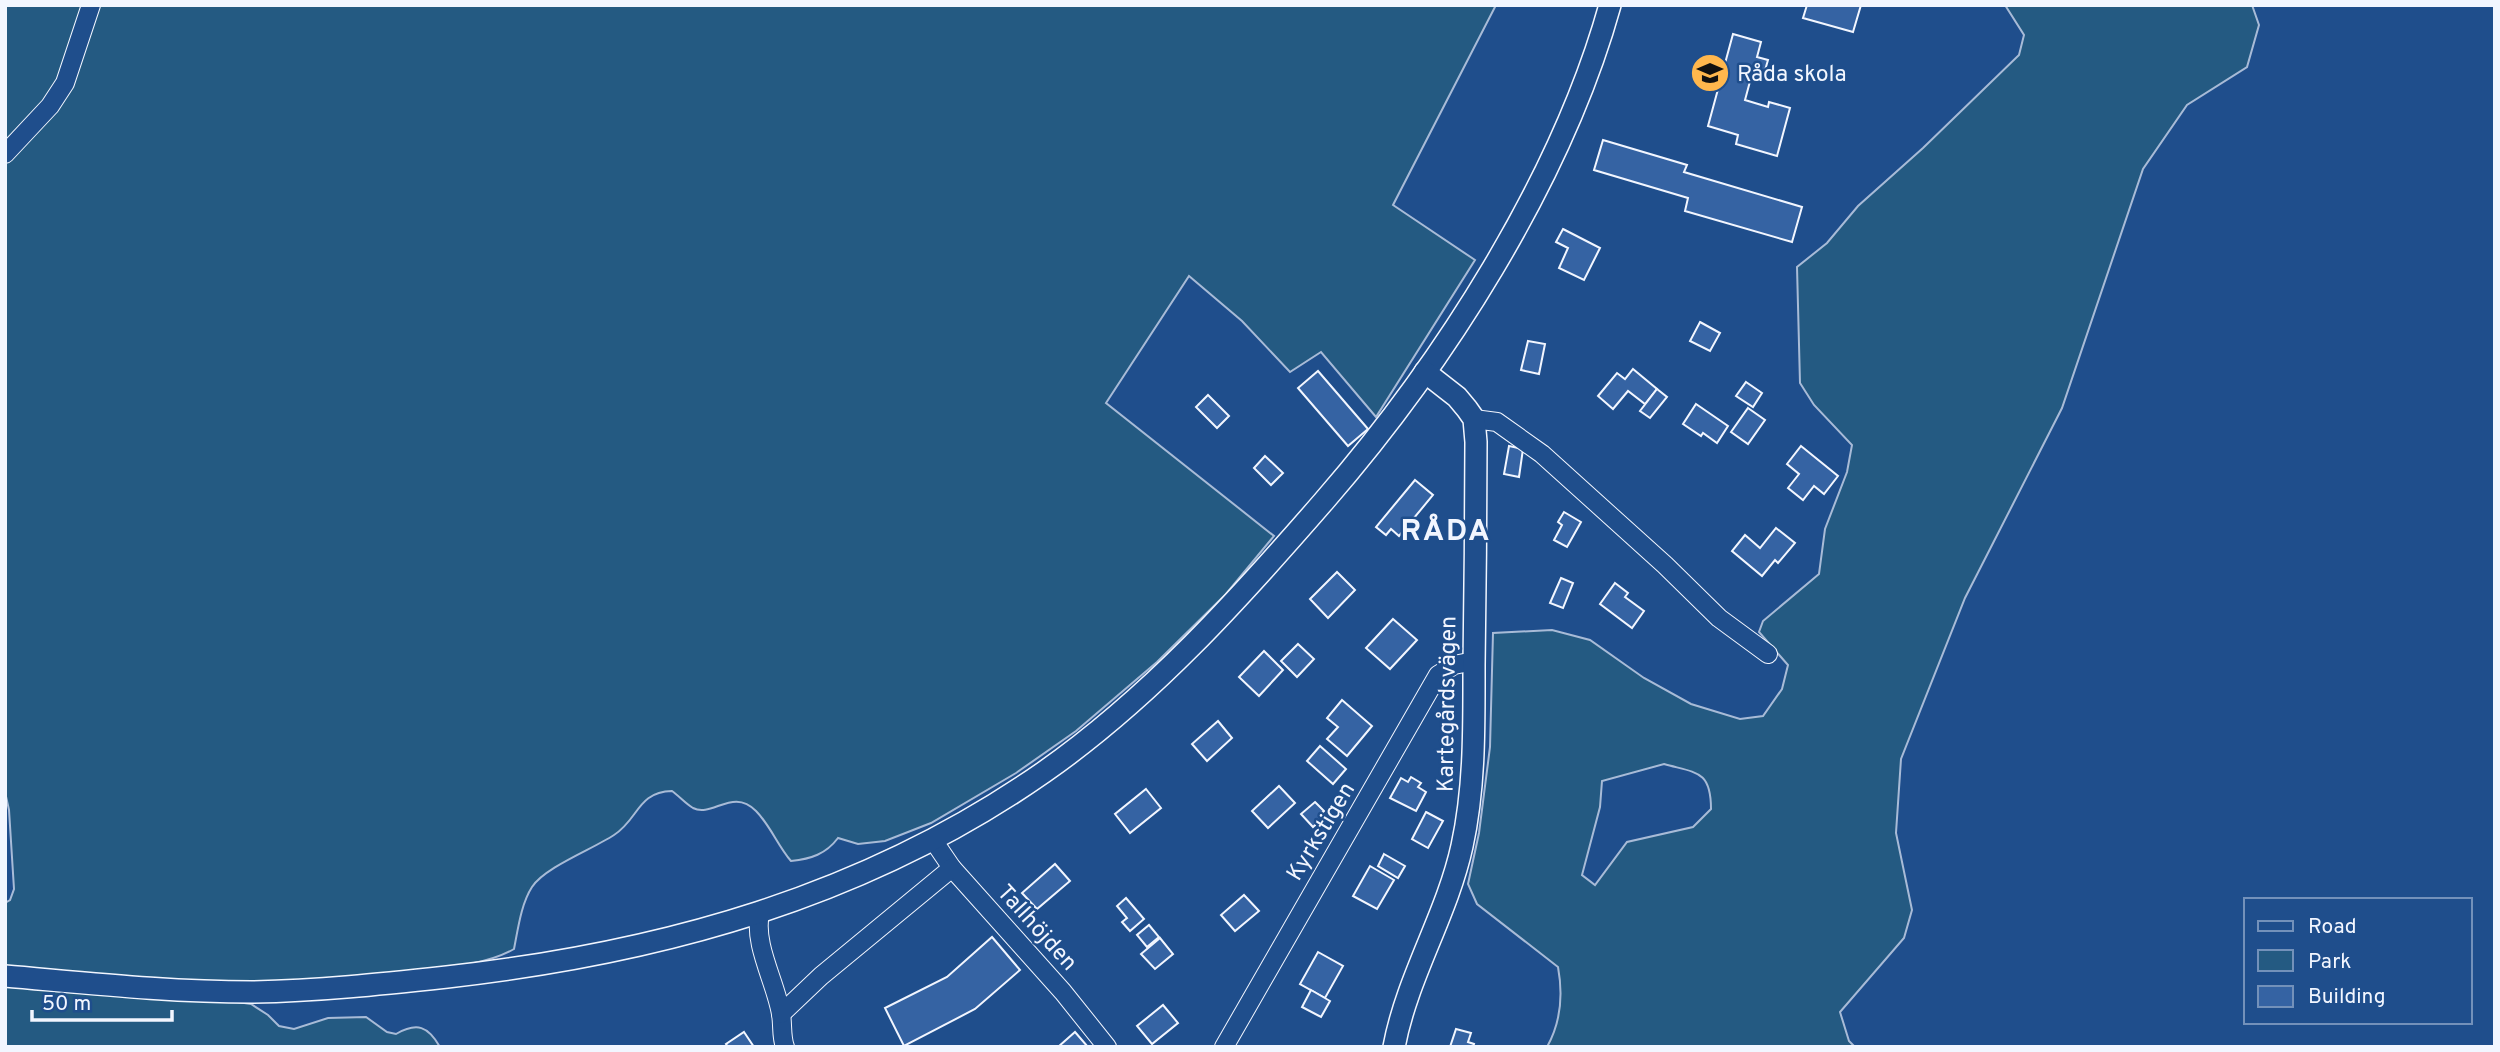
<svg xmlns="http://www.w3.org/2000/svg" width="2500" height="1052" viewBox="0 0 2500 1052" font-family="Overpass,sans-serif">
<rect width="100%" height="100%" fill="#1f4e8c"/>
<g fill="#245a82" stroke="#a8bbd7" stroke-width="2" fill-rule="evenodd">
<path d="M5 5H1496L1393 205 1475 260 1376 417 1321 352 1290 372 1242 321 1189 276 1106 403 1274 536 1226 594 1157 662 1076 731 1016 773 931 823 885 841 858 844 838 838C826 854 811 859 791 861 778 846 770 825 756 811 733 787 712 818 693 808 686 804 679 796 672 791 637 792 639 819 614 835 593 849 545 867 532 887 521 904 518 929 514 949 484 966 444 967 410 971 358 977 304 982 251 982 169 983 87 973 5 968V903L10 900 14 889 9 810 5 792Z"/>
<path d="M2005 5H2252L2259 25 2247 67 2187 105 2143 169 2062 408 1965 598 1901 759 1896 833 1912 910 1904 938 1840 1012 1849 1041 1855 1047H1547C1561 1022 1563 994 1558 967L1477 904 1468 884 1479 833 1490 747 1493 633 1552 630 1590 640 1644 678 1691 704 1740 719 1763 716 1782 689 1788 665 1759 632 1763 621 1819 574 1825 529 1847 472 1852 445 1814 405 1800 383 1797 267 1827 243 1858 206 1923 148 2019 55 2024 35ZM1664 764C1696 773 1711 770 1711 809L1693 827 1627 842 1595 885 1582 875 1600 807 1602 781Z"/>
<path d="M5 985 210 998 251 1004 268 1015 279 1026 294 1029 328 1018 366 1017 387 1032 396 1034C417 1022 428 1026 440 1047H5Z"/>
</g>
<g fill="#3563a3" stroke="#f2f6ff" stroke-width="2">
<polygon points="1807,5 1861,5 1853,32 1803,18"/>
<polygon points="1733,34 1761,42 1757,57 1768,60 1763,77 1752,74 1745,100 1768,107 1769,102 1790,108 1777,156 1736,144 1738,135 1708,126"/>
<polygon points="1603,140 1687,165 1684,172 1802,207 1792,242 1685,211 1688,198 1594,170"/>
<polygon points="1563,229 1600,248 1584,280 1559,268 1568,248 1556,242"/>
<polygon points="1700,322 1720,333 1710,351 1690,341"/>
<polygon points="1528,341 1545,344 1539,374 1521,370"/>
<polygon points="1633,369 1657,389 1645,404 1628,391 1613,409 1598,396 1617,373 1625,379"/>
<polygon points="1318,371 1368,429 1348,446 1298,388"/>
<polygon points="1746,382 1762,393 1753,407 1736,396"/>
<polygon points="1657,389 1667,397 1650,418 1640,411"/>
<polygon points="1208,395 1229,416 1217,428 1196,407"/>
<polygon points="1696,404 1728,426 1717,443 1703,433 1701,436 1683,424"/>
<polygon points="1748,408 1765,420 1748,444 1731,432"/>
<polygon points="1509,446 1523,449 1519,477 1504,474"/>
<polygon points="1801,446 1838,476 1824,494 1814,486 1803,500 1788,488 1799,474 1787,464"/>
<polygon points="1265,456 1283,473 1271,485 1254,468"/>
<polygon points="1415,480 1433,495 1399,536 1391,529 1386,535 1376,527"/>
<polygon points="1564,512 1581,522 1567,547 1554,540 1562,525 1558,522"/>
<polygon points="1776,528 1795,543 1778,563 1775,560 1762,576 1732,551 1745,535 1760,548"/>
<polygon points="1337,572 1355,590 1328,618 1310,599"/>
<polygon points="1561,578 1573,583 1563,608 1550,603"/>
<polygon points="1615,583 1628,593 1625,597 1644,611 1632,628 1600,604"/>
<polygon points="1393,619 1417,640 1390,669 1366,648"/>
<polygon points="1298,644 1314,659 1297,677 1281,661"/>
<polygon points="1264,651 1283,670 1259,696 1239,677"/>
<polygon points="1342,700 1372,726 1347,756 1327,739 1338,727 1327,718"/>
<polygon points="1218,721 1232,738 1207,761 1192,744"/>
<polygon points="1320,746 1346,769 1333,784 1307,761"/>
<polygon points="1411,777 1421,783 1418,787 1426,792 1416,811 1390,798 1401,778 1408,782"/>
<polygon points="1279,786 1295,803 1268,828 1252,811"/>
<polygon points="1146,789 1161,808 1130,833 1115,814"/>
<polygon points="1315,802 1324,811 1321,814 1324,817 1313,827 1301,814"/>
<polygon points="1426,812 1443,821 1428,848 1412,839"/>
<polygon points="1384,854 1405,866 1398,878 1378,866"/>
<polygon points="1055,864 1070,881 1037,909 1022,893"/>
<polygon points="1370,866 1394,880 1377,909 1353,896"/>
<polygon points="1244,895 1259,911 1235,931 1221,915"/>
<polygon points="1126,898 1144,919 1130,931 1122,922 1127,918 1117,906"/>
<polygon points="1149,925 1159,937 1147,947 1137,935"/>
<polygon points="992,937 1020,970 975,1009 904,1046 885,1008 947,977"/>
<polygon points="1160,938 1173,954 1155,969 1141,954"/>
<polygon points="1318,952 1343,966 1325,998 1300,984"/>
<polygon points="1311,990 1330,1001 1321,1017 1302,1007"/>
<polygon points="1163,1005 1178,1023 1152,1044 1137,1026"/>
<polygon points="1456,1029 1471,1033 1468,1042 1474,1044 1473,1047 1450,1047"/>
<polygon points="744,1032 754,1047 728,1047 726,1044"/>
<polygon points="1075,1032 1088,1047 1058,1047"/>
</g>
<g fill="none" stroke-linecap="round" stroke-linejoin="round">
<g stroke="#f2f6ff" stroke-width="20">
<g id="minor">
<polyline points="5,154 50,106 65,83 91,5"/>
<polyline points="1474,419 1497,422 1542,454 1665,565 1719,618 1768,654"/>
<polyline points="933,840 952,868 1063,992 1107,1047"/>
<path d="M760 914C753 944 776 983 781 1014 783 1026 781 1036 785 1047"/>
<polyline points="781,1014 821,976 952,868"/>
<polyline points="1224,1047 1438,675 1454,665 1474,661"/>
</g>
</g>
<g stroke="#f2f6ff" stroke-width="24">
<g id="tertiary">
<path d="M5 976C87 983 169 992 252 992 317 991 382 984 447 977 661 953 865 897 1044 772 1151 697 1239 599 1324 501 1443 364 1561 181 1610 5"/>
<path d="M1394 1047C1407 977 1447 915 1462 846 1475 787 1474 726 1474 666 1475 591 1476 517 1476 442L1474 419 1467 409 1457 397 1425 372"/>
</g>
</g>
<use href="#minor" stroke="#1f4e8c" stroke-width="18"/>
<use href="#tertiary" stroke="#1f4e8c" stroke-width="21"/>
</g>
<defs>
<g id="school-disc" transform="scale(2.0125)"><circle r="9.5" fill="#ffb74d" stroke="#1f4e8c"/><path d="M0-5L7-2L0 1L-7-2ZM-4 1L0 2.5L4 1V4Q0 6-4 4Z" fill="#111"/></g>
</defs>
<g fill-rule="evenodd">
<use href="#school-disc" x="1710" y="73"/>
</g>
<g text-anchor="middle" stroke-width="5" stroke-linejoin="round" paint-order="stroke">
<g font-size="23" fill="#f2f6ff" stroke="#1f4e8c" text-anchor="start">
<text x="1737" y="81">Råda skola</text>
</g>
<g font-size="23" fill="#f2f6ff" stroke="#1f4e8c">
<text transform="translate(1446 704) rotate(-89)" y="8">Kartegårdsvägen</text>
<text transform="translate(1320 831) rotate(-59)" y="8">Kyrkstigen</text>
<text transform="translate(1038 927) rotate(48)" y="8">Tallhöjden</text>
</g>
<g font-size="30" font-weight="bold" letter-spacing="2" fill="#f2f6ff" stroke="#1f4e8c">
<text x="1446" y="540">RÅDA</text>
</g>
</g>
<rect width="2500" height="1052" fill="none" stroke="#f2f6ff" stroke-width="14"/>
<rect x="2244" y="898" width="228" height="126" fill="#1f4e8c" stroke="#7391ba" stroke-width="2"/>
<rect x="2258" y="921" width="35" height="10" fill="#1f4e8c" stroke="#7391ba" stroke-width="2"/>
<text x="2308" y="933" font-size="21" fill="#f2f6ff">Road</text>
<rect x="2258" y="950" width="35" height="21" fill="#245a82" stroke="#7391ba" stroke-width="2"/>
<text x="2308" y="968" font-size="21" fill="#f2f6ff">Park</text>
<rect x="2258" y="986" width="35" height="21" fill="#3563a3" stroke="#7391ba" stroke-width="2"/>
<text x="2308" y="1003" font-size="21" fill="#f2f6ff">Building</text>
<path d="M32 1010v10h140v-10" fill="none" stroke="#f2f6ff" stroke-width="3.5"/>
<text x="42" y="1010" font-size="21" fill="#f2f6ff" stroke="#1f4e8c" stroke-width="5" paint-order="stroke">50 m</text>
</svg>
